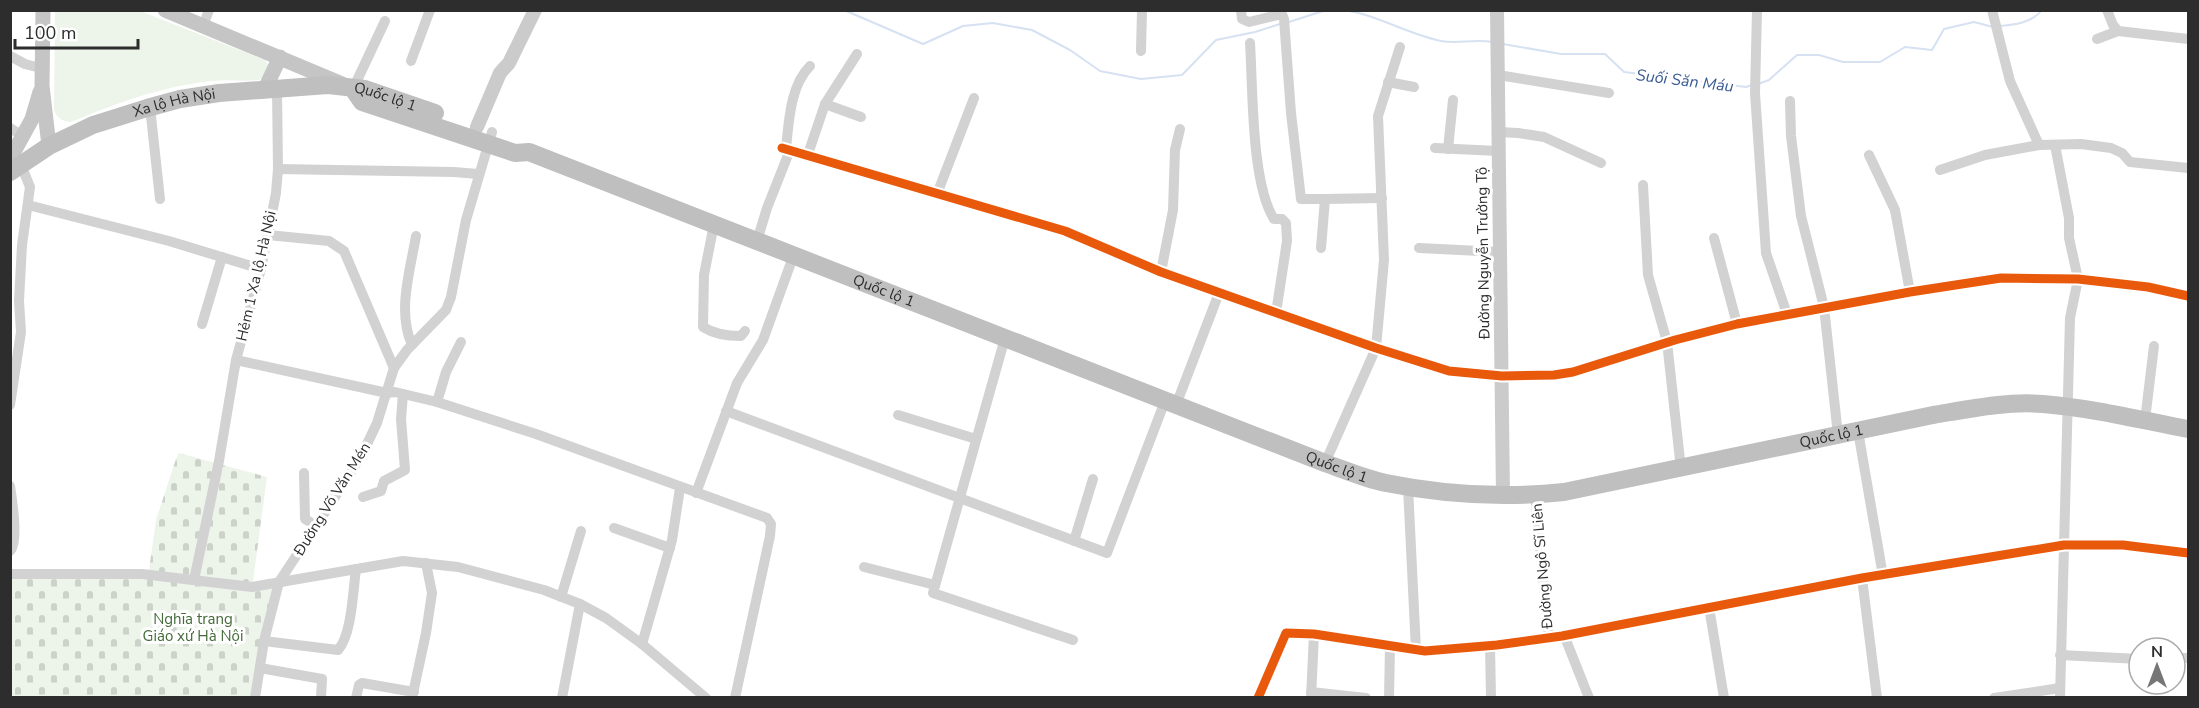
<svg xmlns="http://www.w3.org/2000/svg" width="2199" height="708" viewBox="0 0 2199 708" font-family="'Nunito Sans',sans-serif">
<defs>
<pattern id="cemetery-stones" width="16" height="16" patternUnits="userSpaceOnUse" patternTransform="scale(1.5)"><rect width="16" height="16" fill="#edf5eb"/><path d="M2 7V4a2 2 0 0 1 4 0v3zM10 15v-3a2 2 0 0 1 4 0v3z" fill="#ccd2ca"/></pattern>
</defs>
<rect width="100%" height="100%" fill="#fff"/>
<path fill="#edf5eb" d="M55 11H140L265 60 268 65 263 77 259 80C244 82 228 79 212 81 163 86 117 103 71 122 63 122 57 118 54 110Z"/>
<polygon fill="url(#cemetery-stones)" points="179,453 267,477 252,589 275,586 251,697 11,697 10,577 148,577 156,520 176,459"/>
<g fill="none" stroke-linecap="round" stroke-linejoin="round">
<g stroke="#d6e1f2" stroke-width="2">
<polyline points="844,10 923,44 963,26 993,23 1032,30 1070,50 1100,71 1141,79 1182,75 1216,40 1255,32 1280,24"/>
<path d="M1343 10C1376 14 1407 34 1441 41 1457 44 1475 39 1492 42"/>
<polyline points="1289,22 1326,10"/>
<path d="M1998 26C2014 25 2032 23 2042 10"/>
<polyline points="1503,44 1561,54 1605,54 1624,72 1746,87 1752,85"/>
<polyline points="1758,84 1769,80 1797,55 1819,55 1843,62 1880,62 1905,47 1932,50 1944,29 1974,22 1993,27"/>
</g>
<g stroke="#d2d2d2" stroke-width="10">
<polyline points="1241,10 1242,19 1249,22 1282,14 1284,19 1291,113 1301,199 1325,199 1321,248"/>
<polyline points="1757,10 1755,93 1766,253 1787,314"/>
<polyline points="1992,10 2010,81 2039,145 2081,144 2111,148 2122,153 2130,162 2188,168"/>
<polyline points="2107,10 2113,25 2118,31 2188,39"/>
<polyline points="203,26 209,10"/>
<polyline points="2097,39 2118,31"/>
<path d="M1250 43C1253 88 1251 183 1274 219H1282L1286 223 1287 241 1276 313"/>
<polyline points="1141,51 1142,10"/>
<polyline points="10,56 25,64 44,69"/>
<polyline points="411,61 430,10"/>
<polyline points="1498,75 1609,93"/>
<polyline points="1388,82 1414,87"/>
<polyline points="353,89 385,21"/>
<polyline points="1790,101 1791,136 1801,216 1824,307 1838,435"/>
<polyline points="825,104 861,117"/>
<polyline points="150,107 160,199"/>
<polyline points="10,128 23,136"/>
<polyline points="1498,132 1518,133 1544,137 1601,163"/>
<polyline points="2055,145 2069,218 2069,238 2078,279 2070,318 2060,698"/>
<polyline points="782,148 1065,231 1161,272 1376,348 1449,371 1502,376 1554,375 1573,372 1675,340 1737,324 1910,292 2001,278 2078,279 2148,287 2188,296"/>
<path d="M786 148C789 121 790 86 810 66"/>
<polyline points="1435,148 1498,151"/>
<polyline points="1448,149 1453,100"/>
<polyline points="808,154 825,104 857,54"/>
<polyline points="1869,155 1895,210 1910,292"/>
<polyline points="278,169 454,172 478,174"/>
<polyline points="1940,170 1985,155 2039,145"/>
<polyline points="1643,185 1648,275 1667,342 1681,469"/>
<polyline points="937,194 974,98"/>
<polyline points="1325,199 1382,198"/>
<polyline points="28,205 169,241 261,269"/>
<path d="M714 224 704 275 703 327C714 334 728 336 741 336L745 331"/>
<polyline points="268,235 329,241 344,251 394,368"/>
<polyline points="1714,238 1737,324"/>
<polyline points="757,241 767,208 790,150"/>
<polyline points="1419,248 1500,252"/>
<polyline points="1161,272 1173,210 1175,150 1180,129"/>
<polyline points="202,324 222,257"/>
<polyline points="1005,338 933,593 1073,640"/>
<path d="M412 345C397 312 410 271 416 236"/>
<polyline points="236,360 387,393 395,392 437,402 536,434 767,518 771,524 770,536 735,698"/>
<polyline points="437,402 446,372 461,342"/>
<polyline points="10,405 21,332 19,301 22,245 30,187 21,165"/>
<polyline points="1176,405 1219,293"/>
<polyline points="726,411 1107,553 1165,401"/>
<polyline points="898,415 976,439"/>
<polyline points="2145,420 2154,346"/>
<polyline points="1858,431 1883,576"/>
<polyline points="1325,463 1376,348 1384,260 1378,116 1400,47"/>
<polyline points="304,473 305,519 315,525"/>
<path d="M10 486C12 499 19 543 10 551"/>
<polyline points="1408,487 1416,650"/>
<polyline points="696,493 737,383 763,340 793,257"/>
<polyline points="1535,494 1549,637"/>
<polyline points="363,497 381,491 384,481 405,470 401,419 403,394"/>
<polyline points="614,528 670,548"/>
<polyline points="1074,541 1093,479"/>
<polyline points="864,567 935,585"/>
<polyline points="10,574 142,574 252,587 403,561 458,567 544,590 580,604 606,618 642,644 706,698"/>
<polyline points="1862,578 1877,698"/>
<polyline points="194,580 219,461 236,360 261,269 276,193 278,169 277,90"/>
<polyline points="561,597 581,531"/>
<polyline points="1709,607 1724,698"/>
<polyline points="1564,635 1589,698"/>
<path d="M264 641 338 650C352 635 353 590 356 569"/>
<polyline points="642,644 672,540 680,488"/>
<polyline points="1490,645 1491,698"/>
<polyline points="2060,655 2139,659"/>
<polyline points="2175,658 2188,658"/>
<polyline points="260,668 322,679 321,698"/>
<polyline points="1311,692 1366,698"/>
<polyline points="255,698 264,641 279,582 352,471 368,442 377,423 394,368 407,350 446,310 451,297 466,220 492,132"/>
<polyline points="356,698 359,685 362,683 414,692"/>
<polyline points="412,698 426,633 432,593 426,563"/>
<polyline points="562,698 580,604"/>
<polyline points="1258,698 1286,633 1314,634 1425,651 1497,645 1562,636 1862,578 2064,545 2123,545 2188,553"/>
<polyline points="1311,698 1314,634"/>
<polyline points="1389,698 1390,646"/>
<polyline points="1994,698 2060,688"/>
</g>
<g stroke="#cbcbcb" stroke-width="14">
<polyline points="1497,10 1503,496"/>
<polyline points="477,127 500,73 509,63 535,10"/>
</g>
<g stroke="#c5c5c5" stroke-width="15">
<polyline points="43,10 42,86 49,146"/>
<polyline points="165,10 342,84"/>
<polyline points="264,91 280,57"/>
<polyline points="10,159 32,119 40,92"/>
</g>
<g stroke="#bfbfbf" stroke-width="18">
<path id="s1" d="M353 89 362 102 515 153 529 152 1325 463C1345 470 1366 479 1386 483 1445 495 1505 498 1564 492L1933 415C1969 409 2007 401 2043 404 2092 408 2141 420 2188 429"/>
<path id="s2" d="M10 172 49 146 93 125 147 108 180 99 219 93 328 85 365 89 435 113"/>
</g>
<g stroke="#fff" stroke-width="13">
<g id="cycleway">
<polyline points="782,148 1065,231 1161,272 1376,348 1449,371 1502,376 1554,375 1573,372 1675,340 1737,324 1910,292 2001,278 2078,279 2148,287 2188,296"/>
<polyline points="1258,698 1286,633 1314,634 1425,651 1497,645 1562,636 1862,578 2064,545 2123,545 2188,553"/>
</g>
</g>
<use href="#cycleway" stroke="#e8590c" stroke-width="9"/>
</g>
<g text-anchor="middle" stroke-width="6" stroke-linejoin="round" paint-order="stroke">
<g font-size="15" fill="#2d2d2d" stroke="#fff">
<text dy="5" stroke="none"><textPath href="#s2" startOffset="394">Quốc lộ 1</textPath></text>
<text dy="5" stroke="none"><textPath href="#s2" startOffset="180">Xa lộ Hà Nội</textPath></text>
<text transform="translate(1483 253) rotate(-91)" y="5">Đường Nguyễn Trường Tộ</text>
<text transform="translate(256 276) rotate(-77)" y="5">Hẻm 1 Xa lộ Hà Nội</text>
<text dy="5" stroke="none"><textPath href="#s1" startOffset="572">Quốc lộ 1</textPath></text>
<text dy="5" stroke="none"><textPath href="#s1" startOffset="1562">Quốc lộ 1</textPath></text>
<text dy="5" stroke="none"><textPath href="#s1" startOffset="1058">Quốc lộ 1</textPath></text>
<text transform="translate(332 499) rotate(-58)" y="5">Đường Võ Văn Mén</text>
<text transform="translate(1542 566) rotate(-95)" y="5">Đường Ngô Sĩ Liên</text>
</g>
<g font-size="15" fill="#446b39" stroke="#fff">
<text x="193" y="624">Nghĩa trang<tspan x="193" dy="17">Giáo xứ Hà Nội</tspan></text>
</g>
<g font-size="16" font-style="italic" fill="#385a92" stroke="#fff">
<text transform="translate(1685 80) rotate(7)" y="6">Suối Săn Máu</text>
</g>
</g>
<rect width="2199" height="708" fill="none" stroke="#2d2d2d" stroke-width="24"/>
<g transform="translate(2157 666)"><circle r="28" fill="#ffffff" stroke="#ababab" stroke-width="1.5"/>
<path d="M0-4.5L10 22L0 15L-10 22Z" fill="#767676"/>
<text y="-9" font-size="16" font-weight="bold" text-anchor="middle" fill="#2d2d2d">N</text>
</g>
<path d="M15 39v9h123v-9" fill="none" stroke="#2d2d2d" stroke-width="3"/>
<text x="24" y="39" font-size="18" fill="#2d2d2d" stroke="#ffffff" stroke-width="4.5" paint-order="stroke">100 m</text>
</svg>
